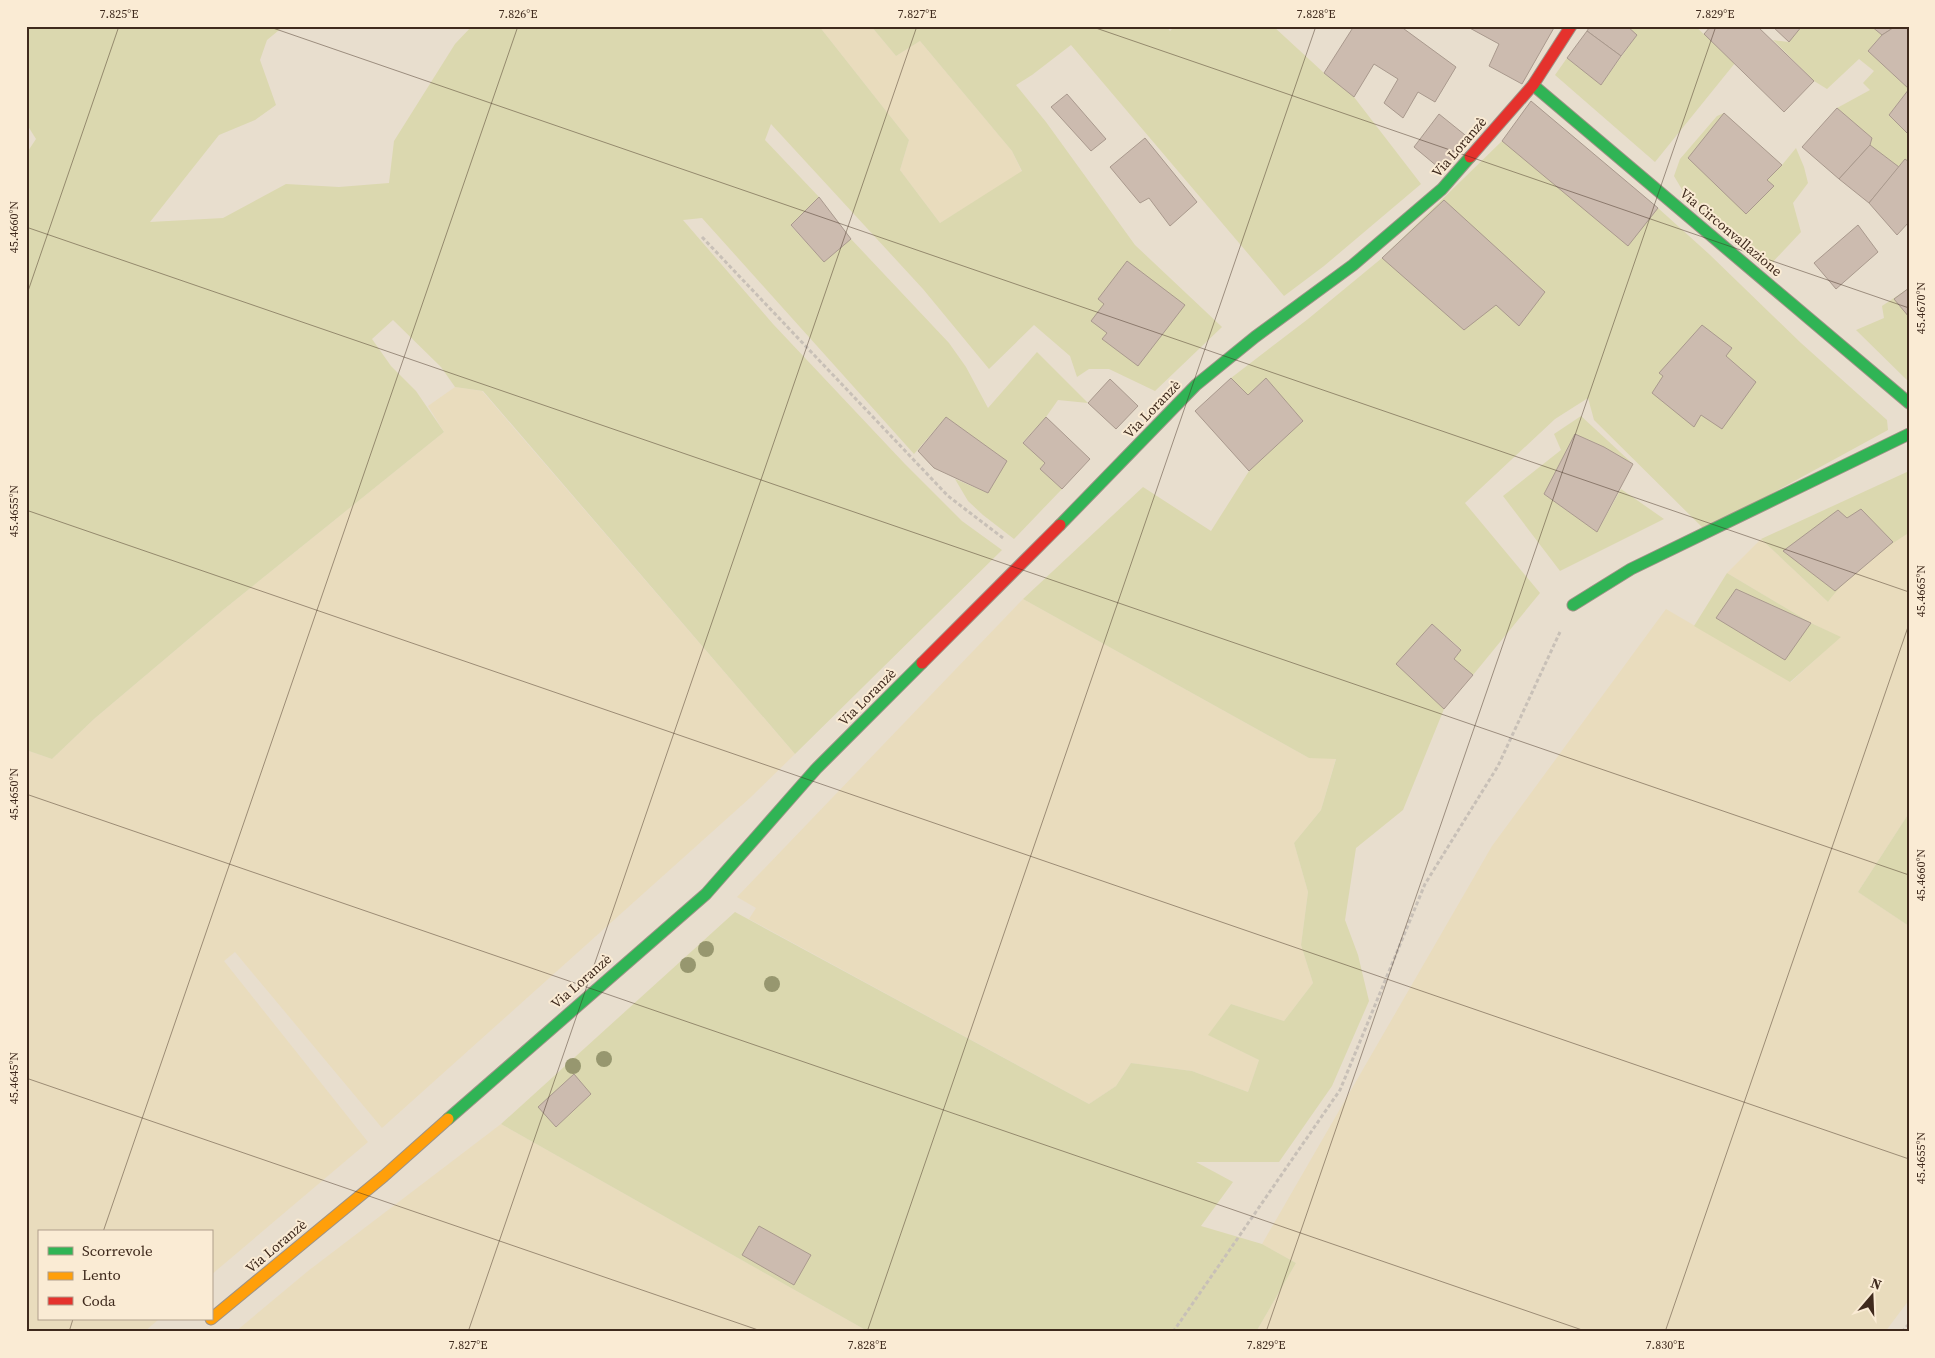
<svg xmlns="http://www.w3.org/2000/svg" width="1935" height="1358" viewBox="0 0 1935 1358" font-family="'Source Serif 4',serif">
<rect width="100%" height="100%" fill="#e8dece"/>
<g fill="#e9dcbd">
<polygon points="819,26 871,26 896,56 920,41 1012,151 1022,172 940,223 900,170 909,140"/>
<polygon points="455,387 482,391 795,754 751,797 382,1128 235,952 224,961 368,1142 211,1275 211,1232 39,1232 39,1319 159,1319 144,1332 26,1332 26,750 52,759 94,719 223,610 444,432 428,406"/>
<polygon points="1909,533 1909,813 1858,892 1909,926 1909,1300 1885,1332 1256,1332 1296,1263 1262,1244 1492,846 1666,609 1791,682 1840,637 1811,623 1727,573 1761,539 1828,602 1835,591 1893,542"/>
<polygon points="1023,599 1309,758 1336,758 1321,810 1294,843 1308,892 1301,945 1313,983 1284,1021 1231,1004 1209,1035 1259,1060 1248,1092 1192,1071 1131,1063 1116,1086 1089,1104 749,919 756,908 737,897"/>
<polygon points="501,1124 869,1332 235,1332 308,1271"/>
</g>
<g fill="#dbd8af">
<polygon points="26,26 284,26 267,40 260,60 276,105 255,120 219,135 150,222 223,218 286,184 339,187 389,183 394,141 455,44 472,26 819,26 909,140 900,170 940,223 1022,171 1012,151 920,41 896,56 871,26 1166,26 1170,31 1175,26 1273,26 1324,73 1354,97 1421,184 1324,266 1284,296 1071,45 1032,75 1016,85 1046,122 1135,245 1222,327 1155,391 1109,369 1089,369 1077,377 1070,356 1034,325 989,369 923,289 771,124 765,140 819,197 791,226 824,262 851,239 949,343 966,367 988,408 1037,352 1088,403 1058,400 1046,417 1023,442 1045,462 1040,469 1062,489 1014,539 983,515 968,501 955,479 988,493 1007,461 946,417 914,454 702,218 683,220 773,324 904,463 962,521 1002,550 795,754 483,391 455,387 441,367 393,320 372,339 391,366 416,391 444,432 223,610 94,719 52,759 26,750 26,154 36,139 26,123"/>
<polygon points="1627,26 1695,26 1735,63 1655,162 1555,75 1567,58 1601,85 1637,35"/>
<polygon points="1802,26 1871,26 1882,35 1868,51 1909,89 1889,115 1909,135 1909,162 1905,159 1899,167 1870,145 1872,138 1837,108 1870,90 1863,83 1874,71 1859,59 1827,89 1814,81 1773,40 1789,42"/>
<polygon points="1724,113 1782,165 1796,148 1804,167 1808,183 1793,203 1801,232 1770,265 1684,193 1674,176 1680,159 1717,116"/>
<polygon points="1502,141 1658,208 1709,254 1801,343 1887,420 1888,430 1705,530 1594,420 1588,398 1555,419 1465,503 1540,593 1473,675 1454,659 1461,649 1432,624 1396,664 1444,709 1403,810 1356,848 1345,920 1358,955 1369,1001 1332,1086 1279,1162 1196,1162 1233,1182 1201,1226 1262,1244 1296,1263 1256,1332 869,1332 501,1124 735,912 1089,1104 1116,1086 1131,1063 1192,1071 1248,1092 1259,1060 1208,1035 1231,1004 1284,1021 1313,983 1301,945 1308,892 1294,843 1321,810 1336,759 1309,758 1023,599 1143,487 1211,531 1249,471 1302,421 1266,378 1248,395 1231,378 1308,319 1382,258"/>
<polygon points="1909,288 1909,382 1856,330 1884,318 1882,306"/>
<polygon points="1581,416 1633,464 1604,447 1575,434 1544,494 1597,532 1621,489 1664,519 1560,571 1503,496 1561,450 1554,434"/>
<path d="M1909 471V533C1885 547 1844 579 1828 602L1761 539Z"/>
<polygon points="1727,573 1811,623 1841,637 1790,682 1694,626"/>
<polygon points="1909,813 1909,926 1858,892"/>
</g>
<g fill="#ccbbaf" stroke="#a9998d">
<polygon points="1354,26 1400,26 1456,67 1435,102 1418,92 1403,118 1384,103 1398,79 1374,64 1354,97 1324,73"/>
<polygon points="1466,26 1555,26 1522,84 1489,66 1499,44"/>
<polygon points="1590,26 1627,26 1637,35 1621,56 1587,31"/>
<polygon points="1711,26 1757,26 1814,81 1784,112 1704,34"/>
<polygon points="1772,26 1802,26 1789,42"/>
<polygon points="1871,26 1896,26 1882,35"/>
<polygon points="1896,26 1909,26 1909,89 1868,51 1882,35"/>
<polygon points="1587,31 1621,56 1601,85 1567,58"/>
<polygon points="1909,89 1909,135 1889,115"/>
<polygon points="1067,94 1106,139 1091,151 1051,107"/>
<polygon points="1531,101 1658,208 1628,246 1502,141"/>
<polygon points="1837,108 1872,138 1870,145 1839,179 1802,147"/>
<polygon points="1724,113 1782,165 1767,180 1774,186 1746,214 1688,158"/>
<polygon points="1439,114 1470,139 1444,172 1414,147"/>
<polygon points="1145,138 1197,202 1170,226 1149,198 1140,203 1110,167"/>
<polygon points="1870,145 1899,167 1869,203 1839,179"/>
<polygon points="1905,159 1909,162 1909,222 1897,235 1869,203"/>
<polygon points="819,197 851,239 824,262 791,225"/>
<polygon points="1444,200 1545,292 1519,326 1496,305 1464,330 1382,258"/>
<polygon points="1858,225 1878,252 1836,289 1814,263"/>
<polygon points="1127,261 1185,305 1138,366 1102,339 1107,333 1091,321 1104,304 1098,299"/>
<polygon points="1909,288 1909,317 1894,299"/>
<polygon points="1702,325 1732,348 1726,356 1756,382 1722,429 1701,415 1694,427 1652,393 1663,376 1659,373"/>
<polygon points="1231,378 1248,395 1266,378 1303,421 1249,471 1195,411"/>
<polygon points="1110,379 1138,406 1116,429 1088,403"/>
<polygon points="946,417 1007,461 988,493 934,468 918,451"/>
<polygon points="1046,417 1090,459 1062,489 1040,469 1045,463 1023,443"/>
<polygon points="1575,434 1604,447 1633,464 1597,532 1544,494"/>
<polygon points="1861,509 1893,542 1835,591 1783,551 1838,510 1847,518"/>
<polygon points="1736,589 1811,623 1785,660 1716,618"/>
<polygon points="1432,624 1461,650 1454,659 1473,675 1444,709 1396,664"/>
<polygon points="574,1074 591,1094 556,1127 538,1107"/>
<polygon points="759,1226 811,1255 794,1285 742,1255"/>
</g>
<g fill="none" stroke-linecap="round" stroke-linejoin="round">
<g stroke="#9d9286" stroke-width="13">
<g id="fast">
<polyline points="1533,85 1909,403"/>
<polyline points="1060,525 1196,385 1255,337 1353,265 1442,189 1470,157"/>
<polyline points="1573,605 1631,569 1909,434"/>
<polyline points="448,1119 706,894 816,769 922,663"/>
</g>
</g>
<g stroke="#9d9286" stroke-width="13">
<polyline id="slow" points="211,1319 384,1176 448,1119"/>
</g>
<g stroke="#9d9286" stroke-width="13">
<g id="jam">
<polyline points="1470,157 1533,85 1571,26"/>
<polyline points="922,663 1060,525"/>
</g>
</g>
<g stroke="#c8c0b7" stroke-width="3" stroke-dasharray="4 2.5" stroke-linecap="butt">
<polyline points="702,237 948,496 1003,538"/>
<polyline points="1173,1332 1340,1090 1425,884 1498,766 1560,632"/>
<polyline points="1902,1332 1909,1324"/>
</g>
<use href="#fast" stroke="#30b455" stroke-width="11"/>
<use href="#slow" stroke="#ff9f0a" stroke-width="11"/>
<use href="#jam" stroke="#e5322d" stroke-width="11"/>
</g>
<g fill="#97976f">
<circle cx="706" cy="949" r="8"/>
<circle cx="688" cy="965" r="8"/>
<circle cx="772" cy="984" r="8"/>
<circle cx="604" cy="1059" r="8"/>
<circle cx="573" cy="1066" r="8"/>
</g>
<path fill="none" stroke="#3f2a1d" stroke-width="1" stroke-opacity="0.45" d="M267 26 1909 592M1090 26 1909 308M26 227 1909 875M26 297 119 26M26 510 1909 1159M26 794 1588 1332M26 1078 764 1332M103 1232 518 26M69 1332 73 1319M468 1332 917 26M867 1332 1316 26M1266 1332 1716 26M1665 1332 1909 624"/>
<g text-anchor="middle" stroke-width="4" stroke-linejoin="round" paint-order="stroke">
<g font-size="14" fill="#3f2a1d" stroke="#faebd4">
<text transform="translate(1459 147) rotate(-49)" y="5">Via Loranzè</text>
<text transform="translate(1731 232) rotate(40)" y="5">Via Circonvallazione</text>
<text transform="translate(1152 409) rotate(-46)" y="5">Via Loranzè</text>
<text transform="translate(867 697) rotate(-45)" y="5">Via Loranzè</text>
<text transform="translate(581 981) rotate(-41)" y="5">Via Loranzè</text>
<text transform="translate(276 1246) rotate(-40)" y="5">Via Loranzè</text>
</g>
</g>
<rect width="1935" height="1358" fill="none" stroke="#faebd4" stroke-width="55"/>
<rect x="38" y="1230" width="175" height="90" fill="#faebd4" stroke="#af9e8b"/>
<rect x="48" y="1247" width="25" height="8" fill="#30b455" stroke="#af9e8b"/>
<text x="82" y="1256" font-size="15" fill="#3f2a1d">Scorrevole</text>
<rect x="48" y="1272" width="25" height="8" fill="#ff9f0a" stroke="#af9e8b"/>
<text x="82" y="1280" font-size="15" fill="#3f2a1d">Lento</text>
<rect x="48" y="1297" width="25" height="8" fill="#e5322d" stroke="#af9e8b"/>
<text x="82" y="1306" font-size="15" fill="#3f2a1d">Coda</text>
<g transform="translate(1872 1296) rotate(19)" stroke="#faebd4" stroke-width="4" paint-order="stroke">
<path d="M0-4L9 19L0 12L-9 19Z" fill="#3f2a1d"/>
<text y="-8" font-size="14" font-weight="bold" text-anchor="middle" fill="#3f2a1d">N</text>
</g>
<rect x="28" y="28" width="1880" height="1302" fill="none" stroke="#3f2a1d" stroke-width="2"/>
<g font-size="12" text-anchor="middle" fill="#3f2a1d">
<text x="119" y="18">7.825°E</text>
<text x="518" y="18">7.826°E</text>
<text x="917" y="18">7.827°E</text>
<text x="1316" y="18">7.828°E</text>
<text x="1715" y="18">7.829°E</text>
<text transform="translate(14 227) rotate(-90)" y="4">45.4660°N</text>
<text transform="translate(1921 308) rotate(-90)" y="4">45.4670°N</text>
<text transform="translate(14 511) rotate(-90)" y="4">45.4655°N</text>
<text transform="translate(1921 591) rotate(-90)" y="4">45.4665°N</text>
<text transform="translate(14 794) rotate(-90)" y="4">45.4650°N</text>
<text transform="translate(1921 875) rotate(-90)" y="4">45.4660°N</text>
<text transform="translate(14 1078) rotate(-90)" y="4">45.4645°N</text>
<text transform="translate(1921 1158) rotate(-90)" y="4">45.4655°N</text>
<text x="468" y="1349">7.827°E</text>
<text x="867" y="1349">7.828°E</text>
<text x="1266" y="1349">7.829°E</text>
<text x="1665" y="1349">7.830°E</text>
</g>
</svg>
